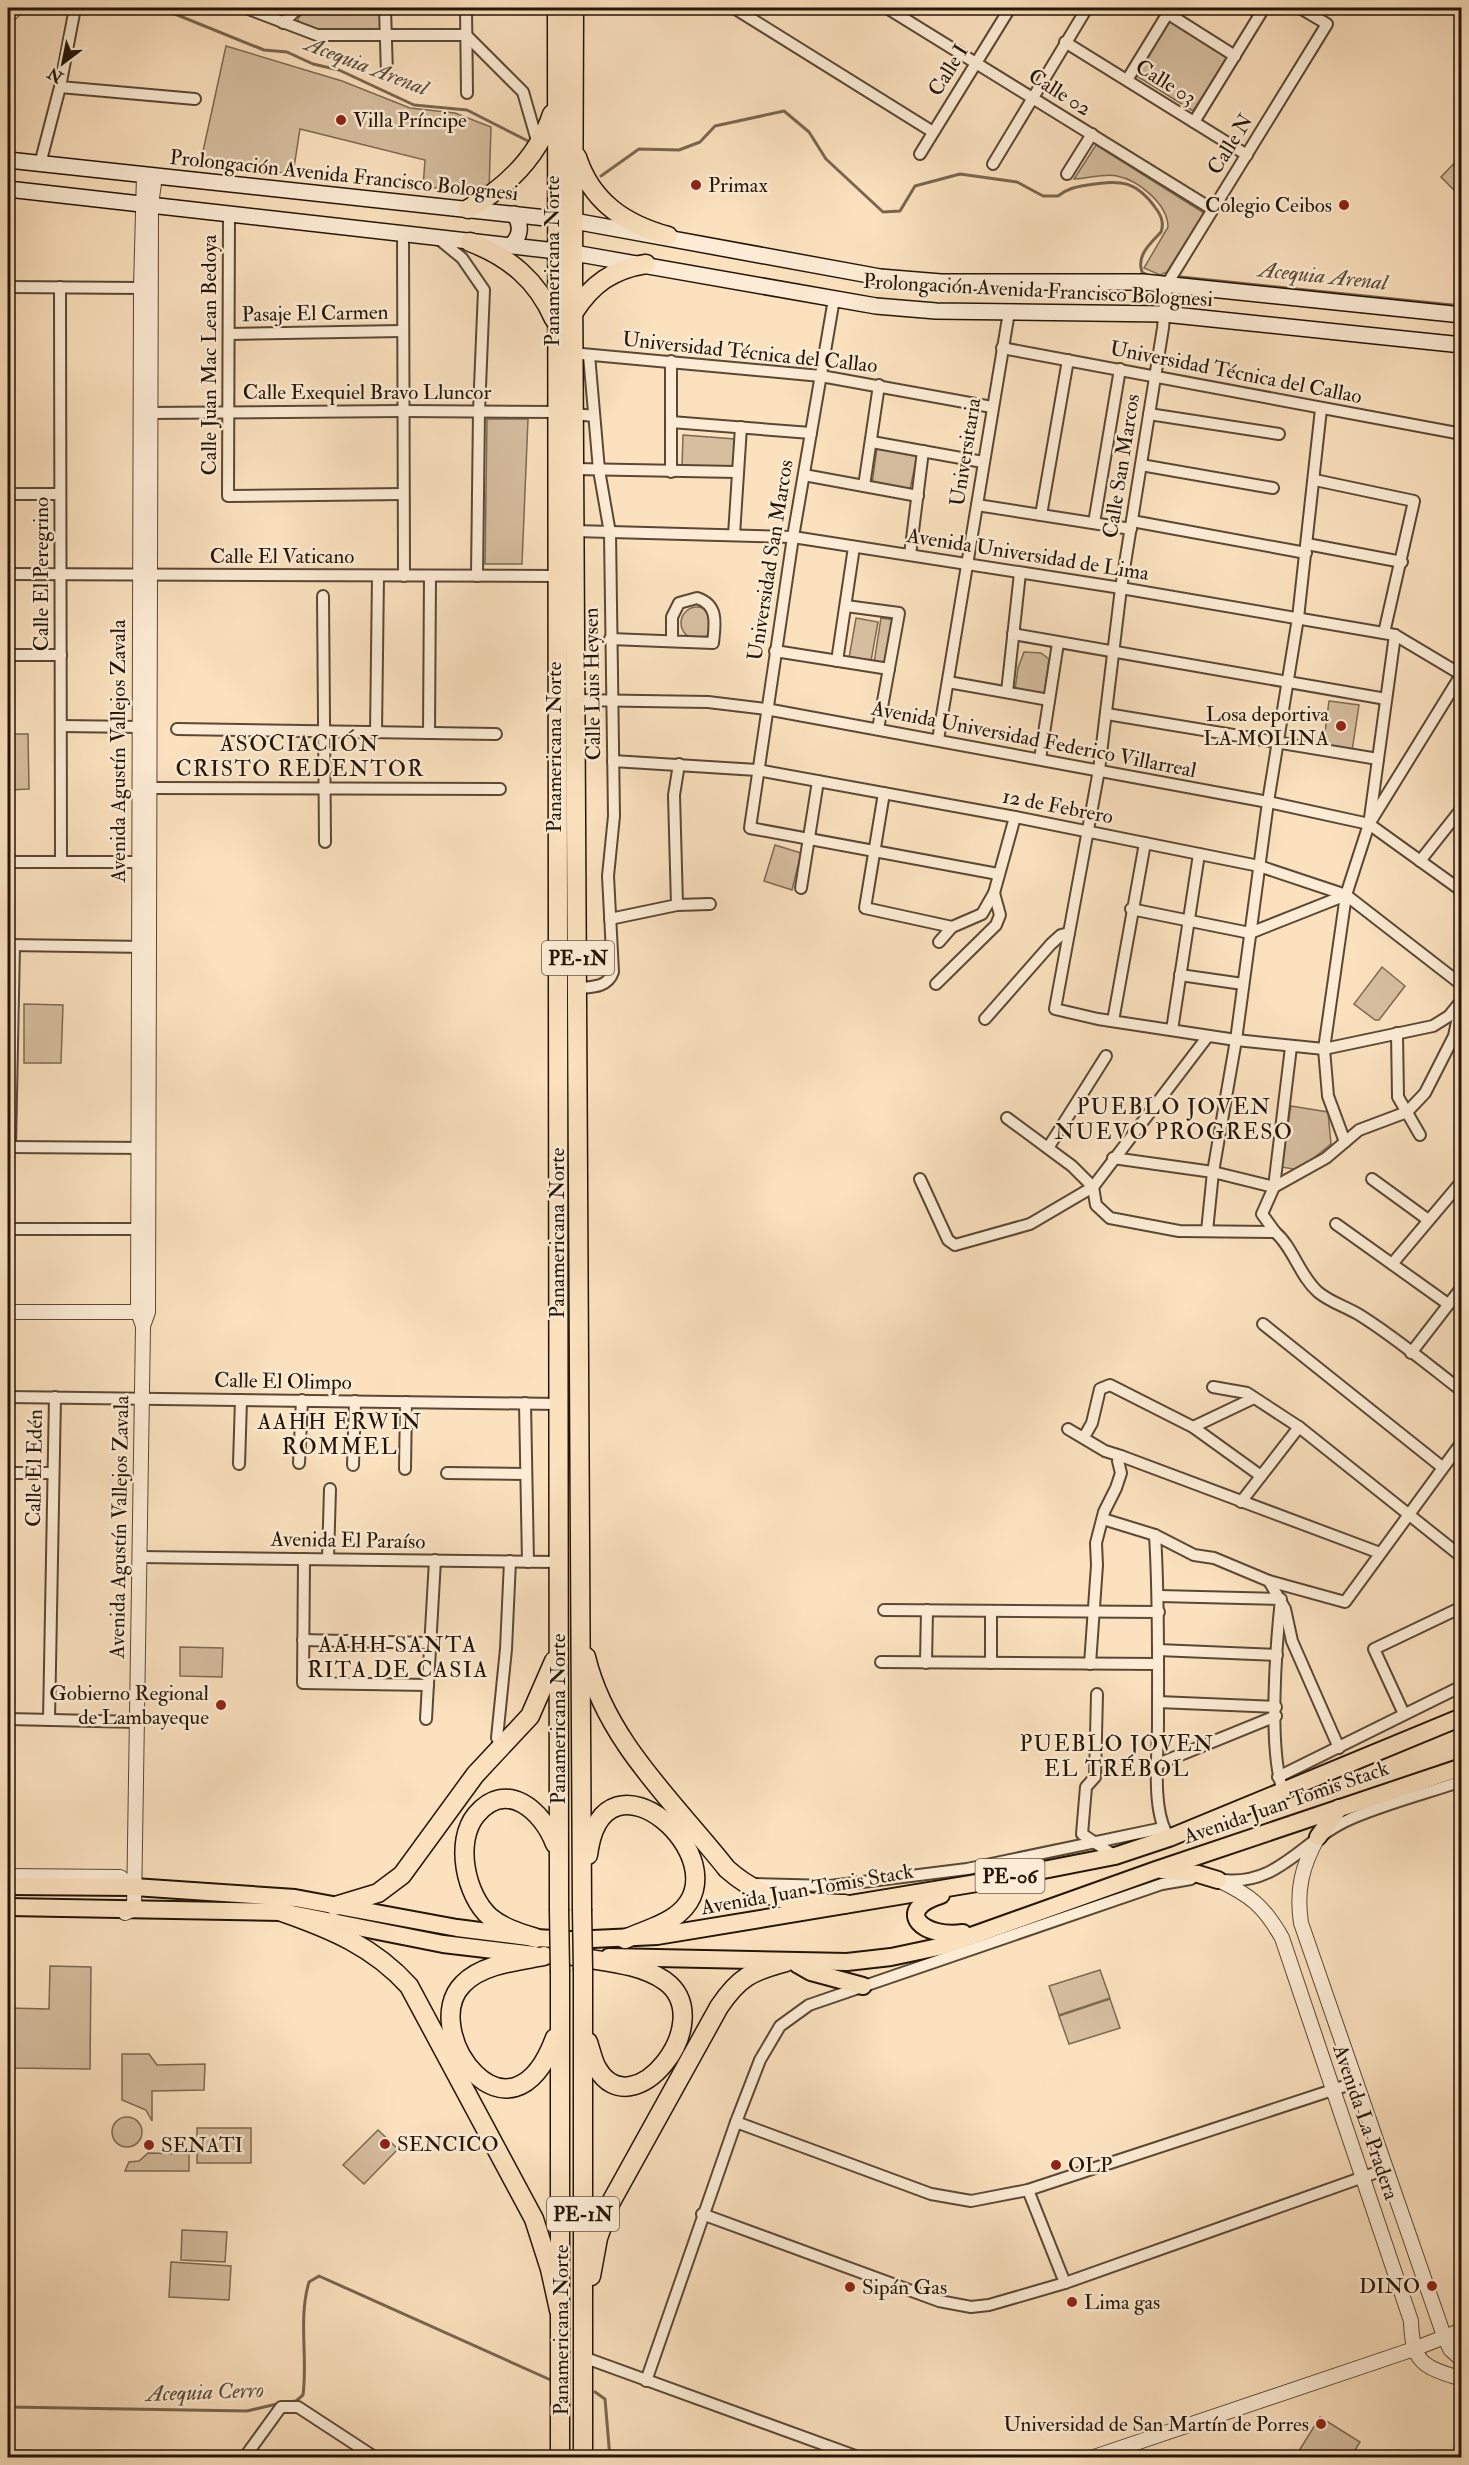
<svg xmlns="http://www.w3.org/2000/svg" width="1469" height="2465" viewBox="0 0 1469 2465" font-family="'IM FELL Double Pica',serif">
<rect width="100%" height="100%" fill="#fbe1be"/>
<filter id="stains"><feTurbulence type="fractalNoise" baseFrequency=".00333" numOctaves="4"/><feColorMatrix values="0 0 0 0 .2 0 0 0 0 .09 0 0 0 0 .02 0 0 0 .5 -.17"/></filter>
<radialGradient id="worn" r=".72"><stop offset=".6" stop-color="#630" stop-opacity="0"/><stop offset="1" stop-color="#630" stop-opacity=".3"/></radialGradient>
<g fill="#d6be9f" stroke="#7d6a53" stroke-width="1.5">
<polygon points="309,8 381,8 381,31 320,32 299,23 298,18"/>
<polygon points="1170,21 1228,58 1193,111 1135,75"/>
<polygon points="226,46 342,81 410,108 455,113 491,127 489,191 423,187 425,160 300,129 293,174 200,165"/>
<path d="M1096 145 1204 213 1167 272 1160 275 1144 268 1168 227C1168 204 1138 180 1117 176 1103 173 1088 179 1074 179Z"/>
<polygon points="1461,156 1461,189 1457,193 1441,177"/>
<polygon points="487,419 528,419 522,564 485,564"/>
<polygon points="683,435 735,439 734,467 682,467"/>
<polygon points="877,448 917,455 910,490 872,484"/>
<circle cx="697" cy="623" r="16"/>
<polygon points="856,618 878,622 871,661 849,658"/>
<polygon points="881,618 895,620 887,665 874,663"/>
<polygon points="1024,652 1041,653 1049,659 1044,695 1015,690 1018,668"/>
<polygon points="1329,701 1359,705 1352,751 1323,747"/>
<polygon points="8,734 28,734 29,789 8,790"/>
<polygon points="775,845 801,853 792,890 764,881"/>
<polygon points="1382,967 1405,986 1379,1020 1375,1020 1354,1004"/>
<polygon points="24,1004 63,1005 61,1063 24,1063"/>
<polygon points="1291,1106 1328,1112 1331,1144 1299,1170 1281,1167"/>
<polygon points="180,1647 223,1648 222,1677 180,1676"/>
<polygon points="50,1966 91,1967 90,2069 8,2068 8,2008 49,2009"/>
<polygon points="1100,1970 1110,1998 1059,2015 1049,1986"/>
<polygon points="1110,1999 1120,2028 1069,2044 1059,2016"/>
<polygon points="122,2054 149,2054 157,2065 205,2064 204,2090 152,2091 152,2121 146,2110 122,2100"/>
<circle cx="127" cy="2132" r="15"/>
<rect x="197" y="2128" width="54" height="35"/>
<polygon points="378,2130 398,2149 364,2184 343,2165"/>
<polygon points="148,2153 189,2154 189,2171 125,2171 129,2162 139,2161"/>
<polygon points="182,2230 227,2232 225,2262 181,2260"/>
<polygon points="171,2262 231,2266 229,2300 169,2297"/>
<polygon points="1320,2417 1360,2442 1351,2457 1303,2457 1297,2454"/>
</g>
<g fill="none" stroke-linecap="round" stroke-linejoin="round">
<g stroke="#796650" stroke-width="3">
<polyline points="160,8 264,50 287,52 313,64 339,70 414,105 467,110 528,141"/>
<path d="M601 176 639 149 679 150 700 142 715 126 784 111 809 132 826 159 883 212 900 211 915 186 960 174 1017 182 1043 196H1058C1068 188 1076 187 1088 185 1121 179 1137 181 1157 210 1162 217 1164 224 1161 232 1151 243 1136 255 1142 272L1149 276"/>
<polyline points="1181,277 1462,306"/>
<polyline points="595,2392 605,2399 610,2458"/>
<path d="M287 2402 296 2401 303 2395C308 2358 298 2319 309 2282L319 2276 553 2381"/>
<polyline points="8,2407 247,2411 281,2403"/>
</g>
<g stroke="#5a4835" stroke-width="14">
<g id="minor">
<polyline points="246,8 317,35 466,35 523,92 538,144"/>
<polyline points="385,8 387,75"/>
<polyline points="466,8 467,93"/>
<polyline points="734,8 933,132"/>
<polyline points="887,8 1212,209"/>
<polyline points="1300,8 1327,24 1167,284 1163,328 1121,588 1099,770 1055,1009 1098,1019 1236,1040 1324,1049 1433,1026 1449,1016 1462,1000"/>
<polyline points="1167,13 1235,56"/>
<polyline points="283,23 298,8"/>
<polyline points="1065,42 1247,155"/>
<polyline points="1127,80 1171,8"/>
<polyline points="60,87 195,99"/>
<polyline points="1194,122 1264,8"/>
<polyline points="920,154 1010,8"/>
<polyline points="40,164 60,87 75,8"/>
<polyline points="993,164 1087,8"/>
<polyline points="1067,174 1092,134"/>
<polyline points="229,214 228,496 403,494"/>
<polyline points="403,234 404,576"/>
<polyline points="440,240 462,258 484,290 479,411 477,576"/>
<polyline points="8,287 141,288"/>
<polyline points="60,287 61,861"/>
<polyline points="834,299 793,537 750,828 998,874"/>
<polyline points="229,334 402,331"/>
<polyline points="1002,348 1462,434"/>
<polyline points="582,354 821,376 992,407"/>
<polyline points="671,361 671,472"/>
<polyline points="145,413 402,411 556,412 594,416"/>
<polyline points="1149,414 1279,434"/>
<polyline points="671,422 811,433"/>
<polyline points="872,442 983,462"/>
<polyline points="1141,465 1273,488"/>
<polyline points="575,469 737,472"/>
<polyline points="804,475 918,496"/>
<polyline points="1315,480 1414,501 1384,633"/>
<polyline points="864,486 879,385"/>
<polyline points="8,494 60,494"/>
<polyline points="977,505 1131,529"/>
<polyline points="1041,515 1068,360"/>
<polyline points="1132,521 1306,553"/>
<polyline points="1094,523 1120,369"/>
<polyline points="575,531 793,537 1121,588 1395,635 1462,675"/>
<polyline points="734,535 741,427"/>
<polyline points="1307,544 1402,562"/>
<polyline points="910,555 923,451"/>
<polyline points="8,574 556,576"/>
<polyline points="323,596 325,842"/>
<polyline points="846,606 899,613 878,729"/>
<polyline points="1013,634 1386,699"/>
<path d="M610 639 713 643C715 624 719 605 697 598L679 603 672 617V641"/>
<polyline points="775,651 889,669"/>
<polyline points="8,655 61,655"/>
<polyline points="837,661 854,547"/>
<polyline points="948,682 1049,700"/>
<polyline points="1007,692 1020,573"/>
<polyline points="576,700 708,702 766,709 1268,802 1369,824 1462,891"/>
<polyline points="1107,714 1378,759"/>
<polyline points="61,726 139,727"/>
<polyline points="177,729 496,734"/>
<polyline points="376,732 378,576"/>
<polyline points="429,733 430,576"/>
<polyline points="938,740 1009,312"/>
<polyline points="1040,759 1058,643"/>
<polyline points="613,761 757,770 1015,817 1259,866 1346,895 1462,985"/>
<polyline points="151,788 500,789"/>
<polyline points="884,793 865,908 952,927"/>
<polyline points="1370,818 1395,635"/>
<polyline points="1420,861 1462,808"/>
<polyline points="8,862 138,862"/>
<polyline points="801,888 818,781"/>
<polyline points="677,905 674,795 679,764"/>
<polyline points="1131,909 1250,933 1346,895"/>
<polyline points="610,919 677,905 710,904"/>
<polyline points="939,942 952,927 982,914 994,893 1015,817"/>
<polyline points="8,945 147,947"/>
<polyline points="1180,975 1243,984"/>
<polyline points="936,984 996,925 1000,915 994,893"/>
<path d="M579 988C593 987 608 987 613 972L608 876 614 816 610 533 599 470 589 355"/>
<polyline points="985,1019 1051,944 1061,935 1069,933"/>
<polyline points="1113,1021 1145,843"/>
<polyline points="1172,1030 1199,854"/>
<polyline points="1397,1033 1398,1097 1420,1135"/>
<path d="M1007 1118 1072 1166 1093 1187 1096 1205 1110 1218 1179 1231 1275 1232C1293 1247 1299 1275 1318 1292 1330 1302 1344 1306 1358 1314 1394 1336 1428 1365 1462 1391"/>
<polyline points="1345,1142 1328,1096 1324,1049 1346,895 1369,824 1461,675"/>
<polyline points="8,1147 146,1148"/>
<polyline points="10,1147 14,945"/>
<polyline points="1048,1148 1106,1056"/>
<polyline points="1113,1158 1213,1172 1274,1187 1326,1158 1359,1130 1407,1112 1425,1093 1454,1036 1461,1003"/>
<polyline points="920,1179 948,1240 955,1245 1030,1224 1093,1187 1208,1036"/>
<polyline points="1372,1179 1427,1219"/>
<polyline points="1336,1224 1448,1304"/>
<polyline points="8,1229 138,1229"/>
<polyline points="1207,1231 1213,1172 1236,1040 1268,802 1298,618 1321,409"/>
<polyline points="1275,1232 1262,1214 1274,1187 1291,1047"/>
<polyline points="1392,1264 1462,1181"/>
<polyline points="1263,1324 1442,1467"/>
<polyline points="1411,1353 1462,1287"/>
<polyline points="1213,1387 1247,1393 1299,1427 1462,1557"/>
<polyline points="8,1397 558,1404"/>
<polyline points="525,1403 528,1562"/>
<polyline points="1193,1427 1254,1398"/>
<polyline points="1068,1429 1105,1451 1121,1456 1118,1461 1121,1473 1116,1488 1104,1512 1096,1543 1097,1565 1090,1664"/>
<polyline points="1084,1437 1092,1423 1100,1389 1110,1385 1193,1427 1261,1476"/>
<polyline points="1121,1456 1380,1553"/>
<polyline points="299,1463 302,1400"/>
<polyline points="239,1464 241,1400"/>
<polyline points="353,1465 355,1401"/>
<polyline points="405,1469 406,1402"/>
<polyline points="8,1473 53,1473"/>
<polyline points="447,1473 526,1474"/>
<polyline points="1241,1502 1299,1427"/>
<polyline points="1103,1519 1155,1535 1194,1555 1214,1558 1269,1581 1285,1609 1292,1641 1339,1748"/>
<path d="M1155 1535C1159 1598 1158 1661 1158 1724 1158 1754 1152 1806 1166 1832"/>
<polyline points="139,1557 557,1562"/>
<polyline points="304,1559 303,1683 428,1685"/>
<polyline points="328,1559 330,1489"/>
<polyline points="1269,1581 1345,1602 1462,1442"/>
<path d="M1159 1596 1281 1599C1276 1646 1268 1748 1283 1791"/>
<polyline points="884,1610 1159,1612"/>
<polyline points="991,1611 991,1663"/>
<polyline points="303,1640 430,1643"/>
<polyline points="1158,1650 1277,1655"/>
<polyline points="881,1662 1157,1664"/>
<polyline points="926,1663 927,1610"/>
<polyline points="1097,1694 1095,1777 1086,1787 1082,1834 1115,1856"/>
<polyline points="1158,1702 1276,1707"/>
<polyline points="1404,1714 1374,1649 1462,1607"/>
<polyline points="8,1719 138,1722"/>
<polyline points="426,1719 435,1560"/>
<polyline points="49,1720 55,1397"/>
<polyline points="497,1738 506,1649 510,1561"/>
<polyline points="1158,1764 1276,1716"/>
<polyline points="1278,1777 1462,1686"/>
<path d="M1222 1880C1279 1886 1301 1841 1348 1820 1384 1804 1424 1794 1462 1781"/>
<polyline points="754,1884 830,1886 967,1869 1163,1828"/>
<polyline points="736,2122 931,2194 971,2201 1028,2190 1354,2083"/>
<polyline points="1028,2190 1065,2283"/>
<polyline points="702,2214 939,2301 971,2307 989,2305 1065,2283 1386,2169"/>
<polyline points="583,2357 861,2458"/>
<polyline points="646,2381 736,2122 760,2060 780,2026 809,2005 1162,1884 1191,1879"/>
<polyline points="244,2458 281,2407 298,2407 376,2458"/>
</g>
</g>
<g stroke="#5a4835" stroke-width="16">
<g id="tertiary">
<polyline points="8,16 16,8"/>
<polyline points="8,1312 146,1312"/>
<polyline points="143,1326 138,1312 141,288 144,175"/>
<path d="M1318 1837C1302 1866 1296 1890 1301 1923L1444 2336 1450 2349 1462 2360"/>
<polyline points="8,1876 120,1877 134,1887"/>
<path d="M1218 1880C1250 1895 1264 1906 1282 1938L1411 2321C1412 2364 1424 2367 1462 2379"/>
<polyline points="125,1913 134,1909 143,1326 148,1312 151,205 155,176"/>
<polyline points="1091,2458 1414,2349 1462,2330"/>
</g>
</g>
<g stroke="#241507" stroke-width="18">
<g id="secondary">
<polyline points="8,160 574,221 880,277 941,282 1143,282 1462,315"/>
<polyline points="8,189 574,253 876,306 936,311 1164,314 1462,345"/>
<path d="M510 246C521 237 522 225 514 214"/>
</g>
</g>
<g stroke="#241507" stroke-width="20">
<g id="primary">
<polyline points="1318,1837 1339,1808"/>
<polyline points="1162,1870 1198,1874 1218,1880"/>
<polyline points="8,1886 134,1887 295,1898 457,1928 536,1938 571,1940 657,1936 977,1883 1115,1856 1169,1838 1462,1717"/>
<path d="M941 1895C891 1911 925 1939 963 1933"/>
<polyline points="8,1907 282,1912 443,1944 535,1955"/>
<polyline points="609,1957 847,1962 891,1957 943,1946 1156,1870 1462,1767"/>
<polyline points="797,1964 811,1972 863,1986"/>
</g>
</g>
<g stroke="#241507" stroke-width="21">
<g id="trunk">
<polyline points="557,8 559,1909"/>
<polyline points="574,8 573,274 582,1909"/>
<path d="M577 157C591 201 624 224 668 236"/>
<path d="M468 209C507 187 538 157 552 114"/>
<path d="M470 242C509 257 537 280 554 319"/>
<path d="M574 312C592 284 613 269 646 264"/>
<path d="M586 1657C606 1741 675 1803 727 1869 765 1903 797 1902 845 1904"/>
<path d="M588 1855C603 1736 742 1860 679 1913 664 1926 642 1931 625 1939"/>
<polyline points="335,1906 378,1893 402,1875 475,1775 530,1716 554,1661"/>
<path d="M282 1912C331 1929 374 1947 409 1986L534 2219 550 2269 559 2310"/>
<path d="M536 1938C520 1933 503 1928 490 1917 466 1896 454 1842 476 1815 506 1778 543 1811 555 1844"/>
<path d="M544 1956C518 1961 482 1964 463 1984 417 2030 510 2159 555 2038"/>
<path d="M573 1956C603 1962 639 1963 665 1981 720 2021 632 2130 597 2068 593 2061 591 2051 588 2042"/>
<polyline points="583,1970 583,2458"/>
<polyline points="560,1972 560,2458"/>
<path d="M591 2276 598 2238 611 2202 719 2007C739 1977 752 1971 786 1962"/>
</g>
</g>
<use href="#minor" stroke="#fcecd5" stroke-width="10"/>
<use href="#tertiary" stroke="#fcecd5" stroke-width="14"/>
<use href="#secondary" stroke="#fcecd5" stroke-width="15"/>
<use href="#primary" stroke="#fbe1be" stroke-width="16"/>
<use href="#trunk" stroke="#fbe1be" stroke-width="18"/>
<g stroke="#241507" stroke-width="21" stroke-linecap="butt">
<g id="trunk-bridge">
<polyline points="559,1909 560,1972"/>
<polyline points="582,1909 583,1970"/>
</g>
</g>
<use href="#trunk-bridge" stroke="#fbe1be" stroke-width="18"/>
</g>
<g fill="#8f2418" stroke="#fcecd5" stroke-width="2">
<circle cx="341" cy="120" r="6"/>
<circle cx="696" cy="185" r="6"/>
<circle cx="1344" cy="205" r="6"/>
<circle cx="1341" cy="726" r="6"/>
<circle cx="221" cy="1705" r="6"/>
<circle cx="385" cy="2144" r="6"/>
<circle cx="149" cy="2145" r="6"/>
<circle cx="1056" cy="2165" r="6"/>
<circle cx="1432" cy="2286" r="6"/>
<circle cx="850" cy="2287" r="6"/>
<circle cx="1072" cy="2302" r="6"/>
<circle cx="1321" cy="2424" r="6"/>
</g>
<g text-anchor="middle" stroke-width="5" stroke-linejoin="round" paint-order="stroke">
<g fill="#fcecd5" stroke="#655645" stroke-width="1.5">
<rect x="542" y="941" width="72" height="34" rx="4.5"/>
<rect x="975.5" y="1859" width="69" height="34" rx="4.5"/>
<rect x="547" y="2197" width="72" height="34" rx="4.5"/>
</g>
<g font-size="20" font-weight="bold" fill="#241507">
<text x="578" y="965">PE-1N</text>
<text x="1010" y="1883">PE-06</text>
<text x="583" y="2221">PE-1N</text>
</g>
<g font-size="21" fill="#241507" stroke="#fcecd5">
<text transform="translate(948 70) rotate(-58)" y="7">Calle I</text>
<text transform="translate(1166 82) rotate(32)" y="7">Calle 03</text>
<text transform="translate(1060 92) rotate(32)" y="7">Calle 02</text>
<text transform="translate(1230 144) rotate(-58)" y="7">Calle N</text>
<text transform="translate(344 175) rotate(6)" y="7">Prolongación Avenida Francisco Bolognesi</text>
<text transform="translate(552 261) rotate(-90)" y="7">Panamericana Norte</text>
<text transform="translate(1038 290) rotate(3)" y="7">Prolongación Avenida Francisco Bolognesi</text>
<text transform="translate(315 313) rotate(-1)" y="7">Pasaje El Carmen</text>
<text transform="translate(750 352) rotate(6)" y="7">Universidad Técnica del Callao</text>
<text transform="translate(209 355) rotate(-90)" y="7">Calle Juan Mac Lean Bedoya</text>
<text transform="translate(1236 372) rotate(11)" y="7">Universidad Técnica del Callao</text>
<text x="367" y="399">Calle Exequiel Bravo Lluncor</text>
<text transform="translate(965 452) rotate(-81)" y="7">Universitaria</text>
<text transform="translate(1121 466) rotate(-81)" y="7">Calle San Marcos</text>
<text transform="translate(1028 554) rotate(9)" y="7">Avenida Universidad de Lima</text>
<text x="282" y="563">Calle El Vaticano</text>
<text transform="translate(770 560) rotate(-81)" y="7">Universidad San Marcos</text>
<text transform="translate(41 574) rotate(-90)" y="7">Calle El Peregrino</text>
<text transform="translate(592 684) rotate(-91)" y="7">Calle Luis Heysen</text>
<text transform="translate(1034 739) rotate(11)" y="7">Avenida Universidad Federico Villarreal</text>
<text transform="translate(554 747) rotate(-90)" y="7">Panamericana Norte</text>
<text transform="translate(118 751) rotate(-90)" y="7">Avenida Agustín Vallejos Zavala</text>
<text transform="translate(1058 806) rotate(11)" y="7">12 de Febrero</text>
<text transform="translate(557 1233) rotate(-90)" y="7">Panamericana Norte</text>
<text transform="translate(283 1381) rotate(1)" y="7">Calle El Olimpo</text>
<text transform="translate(34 1468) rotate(-89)" y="7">Calle El Edén</text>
<text transform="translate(119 1527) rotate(-89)" y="7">Avenida Agustín Vallejos Zavala</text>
<text transform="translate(348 1540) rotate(1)" y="7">Avenida El Paraíso</text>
<text transform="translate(558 1719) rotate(-90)" y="7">Panamericana Norte</text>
<text transform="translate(1286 1802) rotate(-19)" y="7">Avenida Juan Tomis Stack</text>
<text transform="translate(807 1889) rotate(-10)" y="7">Avenida Juan Tomis Stack</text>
<text transform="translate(1366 2122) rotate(71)" y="7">Avenida La Pradera</text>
<text transform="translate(561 2330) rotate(-90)" y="7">Panamericana Norte</text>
</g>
<g font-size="21" fill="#241507" stroke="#fcecd5" text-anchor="start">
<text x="353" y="127">Villa Príncipe</text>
<text x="708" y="192">Primax</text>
<text x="1332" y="212" text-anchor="end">Colegio Ceibos</text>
<text x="1329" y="721" text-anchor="end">Losa deportiva<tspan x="1329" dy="24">LA MOLINA</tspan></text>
<text x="209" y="1700" text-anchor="end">Gobierno Regional<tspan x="209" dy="24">de Lambayeque</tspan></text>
<text x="397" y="2151">SENCICO</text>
<text x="161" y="2152">SENATI</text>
<text x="1068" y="2172">OLP</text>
<text x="1420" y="2293" text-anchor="end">DINO</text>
<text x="862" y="2294">Sipán Gas</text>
<text x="1084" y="2309">Lima gas</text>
<text x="1309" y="2431" text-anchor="end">Universidad de San Martín de Porres</text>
</g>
<g font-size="22" font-style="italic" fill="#5d4b37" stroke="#fcecd5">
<text transform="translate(367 65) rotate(21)" y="8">Acequia Arenal</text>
<text transform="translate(1323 275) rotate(6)" y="8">Acequia Arenal</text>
<text transform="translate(205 2391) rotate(-2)" y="8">Acequia Cerro</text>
</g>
<g font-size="22" letter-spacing="1.5" fill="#241507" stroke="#fcecd5">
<text x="300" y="751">ASOCIACIÓN<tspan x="300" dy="25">CRISTO REDENTOR</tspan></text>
<text x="1174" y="1114">PUEBLO JOVEN<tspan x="1174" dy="25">NUEVO PROGRESO</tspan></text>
<text x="340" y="1429">AAHH ERWIN<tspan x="340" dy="25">ROMMEL</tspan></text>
<text x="398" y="1652">AAHH SANTA<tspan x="398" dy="25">RITA DE CASIA</tspan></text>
<text x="1117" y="1751">PUEBLO JOVEN<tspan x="1117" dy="25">EL TRÉBOL</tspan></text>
</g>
</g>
<rect width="1469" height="2465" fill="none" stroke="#fbe1be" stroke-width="30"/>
<rect x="9" y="9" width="1451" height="2447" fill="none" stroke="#241507" stroke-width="3"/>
<rect x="15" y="15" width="1439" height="2435" fill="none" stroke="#241507" stroke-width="1.5"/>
<g transform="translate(63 63) rotate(212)" stroke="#fcecd5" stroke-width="4.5" paint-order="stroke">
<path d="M0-4.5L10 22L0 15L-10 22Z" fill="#241507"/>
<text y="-9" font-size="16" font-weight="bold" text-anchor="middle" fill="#241507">N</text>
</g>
<rect width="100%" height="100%" filter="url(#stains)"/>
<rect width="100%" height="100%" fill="url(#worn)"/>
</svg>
